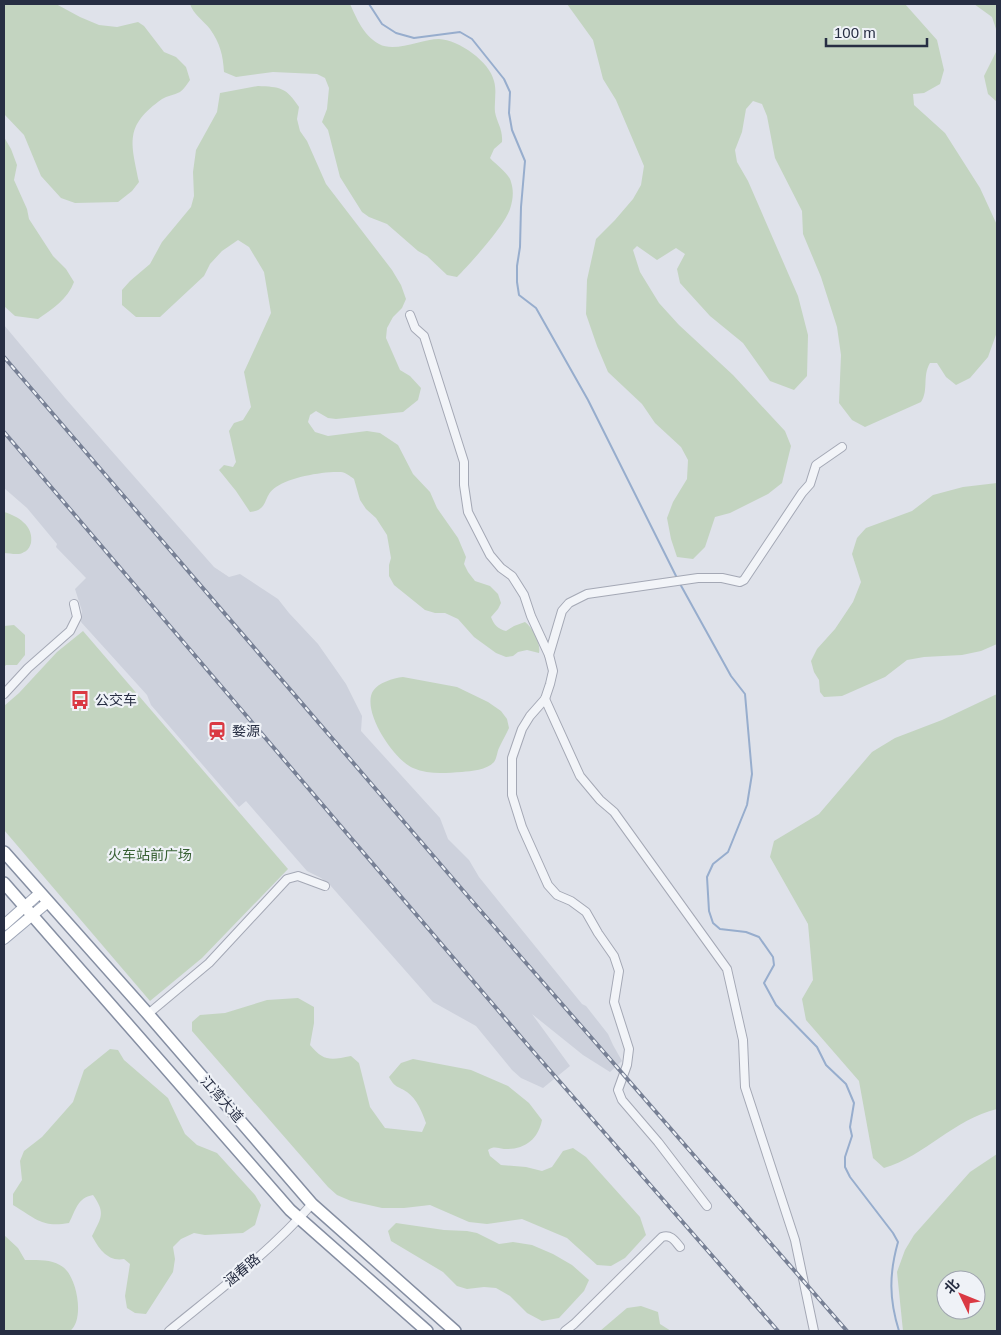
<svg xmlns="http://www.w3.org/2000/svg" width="1001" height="1335" viewBox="0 0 1001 1335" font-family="Helvetica,'Noto Sans SC',sans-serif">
<rect width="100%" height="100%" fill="#dfe2ea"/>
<polygon fill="#cdd1dc" points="4,325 65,398 214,567 229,577 240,574 278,599 289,613 318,644 346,684 362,716 361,731 440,818 448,839 469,860 479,877 582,1004 586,1006 608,1034 613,1045 622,1061 610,1072 583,1055 532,1014 570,1066 543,1088 521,1078 512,1070 476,1026 433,1002 330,885 321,878 307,871 246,801 239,807 151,705 147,695 81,622 82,611 75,589 86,578 56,547 57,544 27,508 4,488"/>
<g fill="#c3d4c0" fill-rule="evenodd">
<path d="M4 4H56L80 17 99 25 117 27 138 22 144 26 164 52 176 57 186 67 190 80C187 84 184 89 180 92 174 95 167 96 162 99 124 126 131 142 139 182L132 191 118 202 75 203 61 198 41 176 24 135 4 114Z"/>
<path d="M190 4H350C357 19 363 35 379 44 395 53 422 39 439 39 459 40 490 62 494 81 497 91 494 102 495 112 497 123 503 129 502 142L494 149 490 158C496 165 509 173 511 182 514 191 513 200 510 209 505 225 470 264 457 277L447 275 427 256 418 251 387 224 369 217 362 212 340 177 328 130 322 122 327 109 329 88 325 78 317 74 273 72 236 77 224 72C223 55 220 43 210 29 204 21 193 14 190 4Z"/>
<path d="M567 4H905L937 40 944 70 940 84 924 93 913 94 914 105 945 133 980 188 997 225V332L988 357 970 378 956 385 946 377 937 363H930C922 376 929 390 921 402L865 427 852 420 839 403 841 355 837 327 821 277 803 234 802 211 775 158 767 116 762 104 753 101 746 109 742 132 735 150 737 162 748 181 798 296 808 335 807 376 794 390 770 381 743 343 710 316 680 283 677 269 685 254 676 248 657 260 637 246 633 250 640 272 659 303 679 325 733 375 785 431 791 446 782 483 768 494 730 513 715 517 705 547 693 559 677 557 671 539 667 518 673 502 687 479 688 460 681 447 655 423 642 404 608 372 597 346 586 314 587 280 596 239 615 220 633 199 641 185 644 166 616 100 603 79 593 40Z"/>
<polygon points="974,4 997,4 997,32 992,17"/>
<polygon points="997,50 997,102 988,94 984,76"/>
<path d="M258 86C280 87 286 87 299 107L297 119 300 131 307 141 326 184 392 270 401 285 406 299 402 308 393 317 387 328 386 338 400 370 410 376 421 388 418 400 403 412 336 419 328 418 316 411 310 415 308 422 315 432 328 436 367 431 380 433 398 445 413 474 430 492 437 508 458 538 466 557 464 564 468 572 475 581 490 586 498 594 501 603 498 609 491 617C494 625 498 629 506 631L514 626 525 622C533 628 541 643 539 653L527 650 518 652 513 656 506 657 496 653 474 637 458 619 445 613H435L425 610 394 585 389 576V565L391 558 387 535 376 518 366 509 360 500 354 479C350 476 345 472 341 472 324 471 290 477 276 487 262 496 270 510 250 512L236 491 219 470 224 465 233 467 236 462 229 431 234 423 243 420 251 407 244 372 271 313 264 272 249 247 238 240 222 251 210 264 204 276 160 317H136L122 305V290L130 281 150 264 162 242 191 207 194 196 193 172 196 150 217 112 220 93Z"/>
<path d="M4 137 11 149 17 165 14 180 27 209 29 219 53 256 66 269 74 282C68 299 52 309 38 319L15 316 4 306Z"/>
<polygon points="997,483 997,644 981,651 962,655 924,657 907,660 885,677 842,696 824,697 820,692 819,680 814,672 811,661 817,649 835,629 853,602 861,582 852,554 857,538 866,528 912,511 933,495 963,487"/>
<path d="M4 512C18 516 34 526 31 543 30 546 28 551 24 552 19 556 10 553 4 553Z"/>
<polygon points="14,625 25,635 25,655 17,665 6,665 4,667 4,626"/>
<polygon points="83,631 288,869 202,958 150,1001 4,830 4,706 19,693 57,652"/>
<path d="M403 677 457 687 488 702 501 711 507 719 509 728C506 735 502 741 499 748 497 752 497 758 494 762 487 770 471 771 462 772 445 773 429 775 413 768 394 760 361 711 373 691 378 683 393 678 403 677Z"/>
<path d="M997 694V1109C954 1119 925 1156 884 1168L873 1158 859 1081 806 1020 802 999 813 980 808 924 770 857 774 841 819 814 872 752 895 738 942 720Z"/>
<path d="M298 998 314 1007V1023L310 1045C324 1062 331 1060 351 1056L359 1063 370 1107 385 1128 422 1132 426 1123C422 1112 417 1099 407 1092 398 1086 395 1088 389 1077L401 1063 413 1059 471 1070 508 1086 529 1103 542 1120C538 1140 524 1150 504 1149 497 1148 494 1146 488 1150L490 1156 501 1165 526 1167 542 1171 552 1167 563 1151 573 1148 586 1157 640 1217 646 1235 625 1258 611 1266 597 1265 567 1238 522 1219 487 1224 469 1222 430 1205 404 1208H382L351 1201 337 1195 328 1187 192 1031V1022L200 1015 225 1013 267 1000Z"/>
<path d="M110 1049 118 1050 124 1060 168 1098 185 1134 197 1145 217 1153 255 1195 261 1205 255 1225 243 1233 205 1235 194 1233 181 1239 173 1247 175 1259 173 1272 146 1314 135 1313 127 1308 125 1296 130 1264 124 1259C108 1262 99 1249 92 1236 101 1218 106 1213 93 1195 77 1198 76 1210 69 1223 42 1228 35 1218 13 1205V1194L22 1180 20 1161 24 1151 42 1137 73 1102 84 1070Z"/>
<path d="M997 1154V1331H903L897 1272 905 1250 914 1235 970 1172ZM946 1280H976V1310H946Z"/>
<polygon points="396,1223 444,1230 467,1231 477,1233 499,1244 513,1242 532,1245 553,1254 572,1265 589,1280 584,1291 559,1318 542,1321 527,1313 510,1296 496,1288 484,1287 467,1289 457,1286 443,1272 391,1241 388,1231"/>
<path d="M4 1235 18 1248 25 1260C37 1260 53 1259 63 1267 77 1277 85 1320 70 1331L4 1330Z"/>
<polygon points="641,1306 658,1312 660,1324 671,1331 600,1331 627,1308"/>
</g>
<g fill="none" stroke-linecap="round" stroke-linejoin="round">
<g stroke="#97adcd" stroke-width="2">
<polyline points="369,4 382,24 396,33 414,38 460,32 472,39 504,79 510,92 509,113 512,130 525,161 521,207 520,247 517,266 517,282 519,295 536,308 588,400 677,578"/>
<path d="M679 582 731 676 745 694 752 774 747 805 728 852 713 864 707 877 709 911 713 923 720 929 746 932 759 937 773 957 774 965 764 983 776 1005 817 1047 826 1065 846 1084 854 1103 850 1127 852 1136 845 1157V1167L850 1177 893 1233 898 1242C889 1274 889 1299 899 1331"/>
</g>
<g stroke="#a4a8b5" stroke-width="10">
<g id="minor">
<polyline points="410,315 415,328 424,336 464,462 464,485 468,512 490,555 501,568 512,576 524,595 531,616 549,655"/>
<polyline points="4,694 28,668 70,631 77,617 74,604"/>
<polyline points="545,699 580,776 600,800 614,812 727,969 743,1040 745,1087 795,1240 814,1331"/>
<polyline points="148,1014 209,963 287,879 298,876 325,886"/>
<polyline points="707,1206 658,1142 622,1100 618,1090 627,1065 629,1049 614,1002 619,971 614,956 598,933 586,912 571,901 557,895 548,885 522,827 512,795 512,758 522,729 530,716 545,699 550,684 553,671 549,655 562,611 569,603 587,594 698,578 722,578 740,582 744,580 802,493 810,484 816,465 842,447"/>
<path d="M169 1331C218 1291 270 1252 312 1204"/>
<path d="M565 1331 574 1324 662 1237C671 1234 675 1241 680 1247"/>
</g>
</g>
<g stroke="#9da5b7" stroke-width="12">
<g id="major">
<polyline points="4,925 40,893"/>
<polyline points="4,939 48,902"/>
</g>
</g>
<g stroke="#858ea2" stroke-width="14">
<g id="highway">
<polyline points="4,852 148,1014 312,1204 455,1331"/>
<polyline points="4,883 290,1210 427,1331"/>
</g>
</g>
<use href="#minor" stroke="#f2f4f8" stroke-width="8"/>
<use href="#major" stroke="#fff" stroke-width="10"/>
<use href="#highway" stroke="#fff" stroke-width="11"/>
<g stroke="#778095" stroke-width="4">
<g id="rail">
<polyline points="4,357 466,894 847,1331"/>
<polyline points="4,432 532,1050 778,1331"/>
</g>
</g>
<use href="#rail" stroke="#eff2f7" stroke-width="2" stroke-dasharray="5.5" stroke-linecap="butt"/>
</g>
<defs>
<g id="bus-bare" transform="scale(1.5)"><path d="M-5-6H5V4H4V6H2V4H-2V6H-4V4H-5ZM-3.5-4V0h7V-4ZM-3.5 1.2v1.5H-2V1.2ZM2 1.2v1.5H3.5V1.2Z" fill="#da3943" stroke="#eff2f7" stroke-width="2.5" paint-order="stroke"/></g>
<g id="station-bare" transform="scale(1.5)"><path d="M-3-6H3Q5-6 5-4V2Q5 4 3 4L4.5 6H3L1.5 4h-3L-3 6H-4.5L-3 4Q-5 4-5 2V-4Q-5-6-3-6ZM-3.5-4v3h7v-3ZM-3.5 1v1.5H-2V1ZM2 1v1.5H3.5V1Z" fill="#da3943" stroke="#eff2f7" stroke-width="2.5" paint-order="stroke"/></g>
</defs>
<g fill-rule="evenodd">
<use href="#bus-bare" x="80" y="700"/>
<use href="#station-bare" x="217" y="731"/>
</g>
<g text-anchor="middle" stroke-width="4.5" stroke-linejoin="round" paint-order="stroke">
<g font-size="14" fill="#272e43" stroke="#eff2f7" text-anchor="start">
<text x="95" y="705">公交车</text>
<text x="232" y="736">婺源</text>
</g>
<g font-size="14" fill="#376033" stroke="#eff2f7">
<text x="150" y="860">火车站前广场</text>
</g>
<g font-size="14" fill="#272e43" stroke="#eff2f7">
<text transform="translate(222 1099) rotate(49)" y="5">江湾大道</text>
<text transform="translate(242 1270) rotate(-40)" y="5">涵春路</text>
</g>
</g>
<rect width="1001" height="1335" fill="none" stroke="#272e43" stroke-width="10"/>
<g transform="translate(961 1295) rotate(313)"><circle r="24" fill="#eff2f7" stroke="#9fa4af"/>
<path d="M0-4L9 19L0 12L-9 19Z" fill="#da3943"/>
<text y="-8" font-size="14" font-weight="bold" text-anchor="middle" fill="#272e43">北</text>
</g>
<path d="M826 38v8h101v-8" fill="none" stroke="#272e43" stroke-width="2.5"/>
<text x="834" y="38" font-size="15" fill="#272e43" stroke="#eff2f7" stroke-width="4" paint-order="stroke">100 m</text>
</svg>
